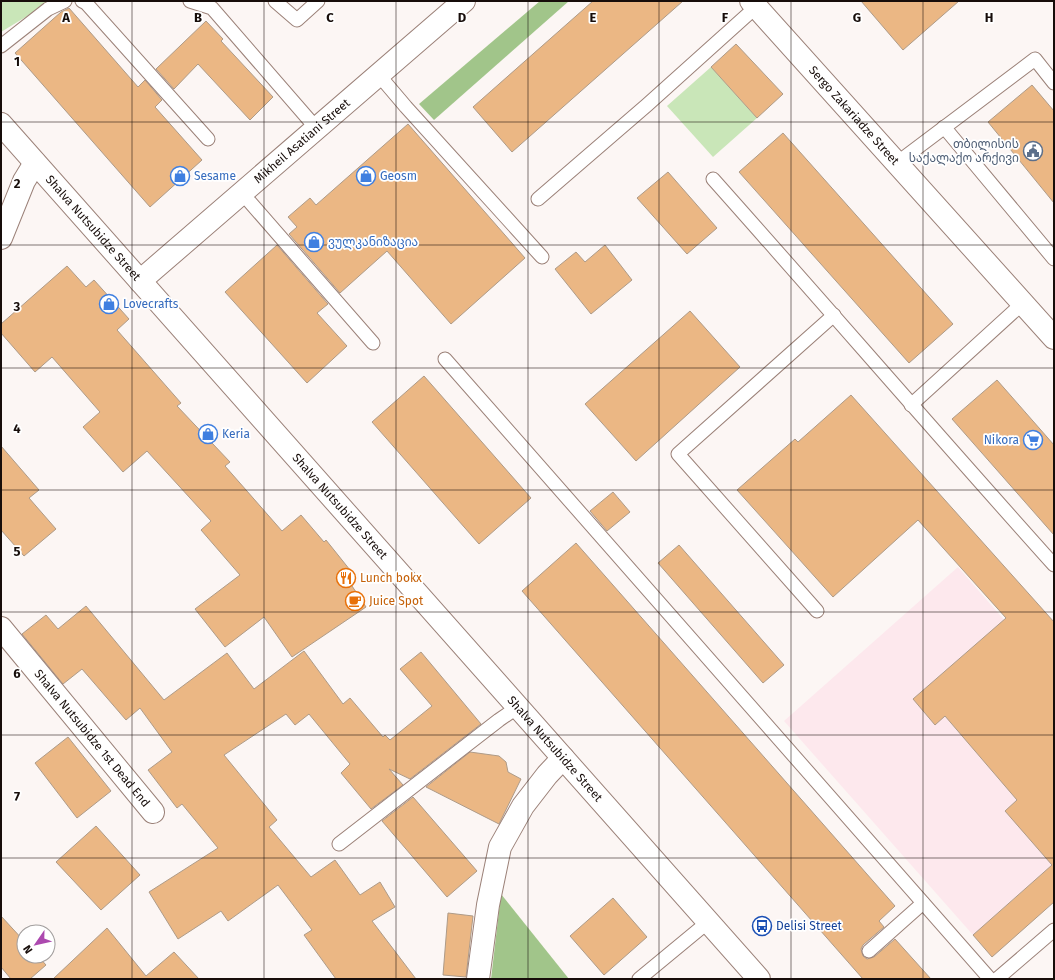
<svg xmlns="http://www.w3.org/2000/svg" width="1055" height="980" viewBox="0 0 1055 980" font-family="'Fira Sans','Noto Sans Georgian',sans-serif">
<rect width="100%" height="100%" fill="#fcf6f4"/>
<polygon fill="#fde8ed" points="958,567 1054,677 1054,863 973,935 784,721"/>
<g fill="#c9e6b8">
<polygon points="1,1 52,1 1,32"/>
<polygon points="711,67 757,118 713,157 667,106"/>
</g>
<g fill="#a1c58a">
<polygon points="540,1 569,1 434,120 419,104"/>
<polygon points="501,894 569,979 491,979"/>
</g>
<g fill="#ebb784" stroke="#ae9b88">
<polygon points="593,1 683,1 512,152 473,107"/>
<polygon points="861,1 959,1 903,50"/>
<polygon points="69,8 138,87 145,80 162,100 155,107 202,160 150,207 15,53 61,12"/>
<polygon points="206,21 223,39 221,41 273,97 250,120 198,64 174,89 156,69"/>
<polygon points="736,44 783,94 757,118 711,67"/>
<polygon points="1032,85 1054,111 1054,203 988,122"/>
<polygon points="408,124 525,258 451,324 387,251 340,293 289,234 297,227 288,217 310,198 316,205"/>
<polygon points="783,133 953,324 909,363 739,172"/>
<polygon points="668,172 717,228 687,254 637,198"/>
<polygon points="277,245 328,304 317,313 347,346 307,383 225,292"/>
<polygon points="605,245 632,280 591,314 555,269 576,252 585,262"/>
<polygon points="67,266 86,287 94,280 129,319 117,330 181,403 177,406 230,462 225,466 282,531 301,515 324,542 326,540 354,575 348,580 366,607 292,657 264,617 225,647 195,609 240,575 201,530 211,521 147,451 123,472 83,427 100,412 52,357 35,372 1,333 1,324"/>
<polygon points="690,311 740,367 636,461 585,404"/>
<polygon points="424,376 531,498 479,544 372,422"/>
<polygon points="997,380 1054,445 1054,535 952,419"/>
<polygon points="851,395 1054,622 1054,902 992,957 973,935 1052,865 1005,811 1017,800 945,716 935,725 913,699 1006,618 918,520 833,597 737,490 795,439 798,442"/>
<polygon points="1,446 39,490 29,498 56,529 24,556 1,530"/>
<polygon points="613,492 630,512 607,531 590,511"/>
<polygon points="576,543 895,906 879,921 884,927 863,945 861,949 863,956 867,959 874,957 895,939 931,979 863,979 522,591"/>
<polygon points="679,545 784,665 763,683 658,563"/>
<polygon points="86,606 164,700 227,653 254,689 304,651 343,704 350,698 383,737 385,735 390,740 432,706 400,669 421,652 481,724 410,779 389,769 403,785 371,809 341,773 350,764 309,714 295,725 286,714 224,755 277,820 269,827 311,877 335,860 360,895 380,882 395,907 372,921 416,979 336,979 304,935 312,930 278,885 228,921 221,911 178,939 149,892 218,848 182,804 177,808 148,770 172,752 140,708 126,720 82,669 63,684 22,634 46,615 58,629"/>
<polygon points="68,737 111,791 77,818 35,763"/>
<polygon points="470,752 499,756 506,762 508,772 521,779 499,824 426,787"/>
<polygon points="413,797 477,871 447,897 382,821"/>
<polygon points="96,826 140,875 101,910 56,862"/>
<polygon points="613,898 647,937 604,975 570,936"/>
<polygon points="448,913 473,916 466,977 443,975"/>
<polygon points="1,916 24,941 24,956 38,956 46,965 30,979 11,979 1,967"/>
<polygon points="107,928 146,976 174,952 199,979 53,979"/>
</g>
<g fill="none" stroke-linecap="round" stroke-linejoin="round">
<g stroke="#9b8178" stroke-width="15">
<g id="service">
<polyline points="82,1 86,3 208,139"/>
<polyline points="190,1 212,8 317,129"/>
<polyline points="275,1 297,20 318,1"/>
<polyline points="1,46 48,9 65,1"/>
<polyline points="378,74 406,107 542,257"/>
<polyline points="944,127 1054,259"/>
<polyline points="897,163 1035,59 1054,83"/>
<path d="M713 179C827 307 939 437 1054 565"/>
<polyline points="242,193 373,343"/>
<polyline points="538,199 647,105 756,7"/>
<polyline points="445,359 990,979"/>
<polyline points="911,405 1023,303"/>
<polyline points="817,611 678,454 834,315"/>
<polyline points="339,844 499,720 518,707"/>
<polyline points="869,951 923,903"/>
<polyline points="639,979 708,922"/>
<polyline points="997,979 1054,930"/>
</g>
</g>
<g stroke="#9b8178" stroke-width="24">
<g id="minor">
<path id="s1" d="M751 1 1054 338"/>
<polyline points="1,238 24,181 35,163"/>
<path id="s2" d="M1 628 153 812"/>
<polyline points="478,979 488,905 500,847 523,806 547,775 563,758"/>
</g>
</g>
<g stroke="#9b8178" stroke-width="24">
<g id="secondary">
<path id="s3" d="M1 124 759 979"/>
<path id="s4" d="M140 281 464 1"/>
</g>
</g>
<use href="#service" stroke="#fff" stroke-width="13"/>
<use href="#minor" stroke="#fff" stroke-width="22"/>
<use href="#secondary" stroke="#fff" stroke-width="22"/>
</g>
<path fill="none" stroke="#170d0a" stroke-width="1" stroke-opacity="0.55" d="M132 1V979M264 1V979M396 1V979M528 1V979M659 1V979M791 1V979M923 1V979M1 122H1054M1 245H1054M1 368H1054M1 490H1054M1 612H1054M1 735H1054M1 858H1054"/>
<defs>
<g id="civic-ring" transform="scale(1)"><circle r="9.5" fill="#fff" stroke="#5c6f8a" stroke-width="1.5"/><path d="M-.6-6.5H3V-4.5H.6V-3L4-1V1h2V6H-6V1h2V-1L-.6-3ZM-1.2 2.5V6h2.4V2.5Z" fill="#5c6f8a"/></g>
<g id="shop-ring" transform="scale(1)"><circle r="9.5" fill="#fff" stroke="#3f7fe0" stroke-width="1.5"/><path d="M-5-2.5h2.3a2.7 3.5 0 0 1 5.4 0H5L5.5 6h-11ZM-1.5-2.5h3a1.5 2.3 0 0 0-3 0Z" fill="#3f7fe0"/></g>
<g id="supermarket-ring" transform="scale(1)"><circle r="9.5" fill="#fff" stroke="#3f7fe0" stroke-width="1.5"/><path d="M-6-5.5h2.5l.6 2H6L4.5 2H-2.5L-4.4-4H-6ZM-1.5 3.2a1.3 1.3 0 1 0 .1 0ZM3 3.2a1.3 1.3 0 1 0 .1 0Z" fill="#3f7fe0"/></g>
<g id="restaurant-ring" transform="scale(1)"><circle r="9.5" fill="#fff" stroke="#e8710a" stroke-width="1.5"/><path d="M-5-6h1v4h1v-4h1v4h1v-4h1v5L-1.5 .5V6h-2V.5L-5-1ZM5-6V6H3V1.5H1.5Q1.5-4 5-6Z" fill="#e8710a"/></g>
<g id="cafe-ring" transform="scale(1)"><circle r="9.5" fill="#fff" stroke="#e8710a" stroke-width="1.5"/><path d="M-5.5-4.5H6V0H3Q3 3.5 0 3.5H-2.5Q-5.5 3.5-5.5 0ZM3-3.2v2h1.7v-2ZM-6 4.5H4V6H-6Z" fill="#e8710a"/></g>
<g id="bus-ring" transform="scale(1)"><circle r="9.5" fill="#fff" stroke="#1a4fb4" stroke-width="1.5"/><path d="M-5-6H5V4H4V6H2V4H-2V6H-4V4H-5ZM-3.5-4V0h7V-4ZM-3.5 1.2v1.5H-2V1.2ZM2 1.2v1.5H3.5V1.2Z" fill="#1a4fb4"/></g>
</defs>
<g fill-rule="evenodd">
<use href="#civic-ring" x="1033" y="151"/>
<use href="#shop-ring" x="180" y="176"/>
<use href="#shop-ring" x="366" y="176"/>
<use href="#shop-ring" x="314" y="242"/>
<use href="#shop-ring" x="109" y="304"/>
<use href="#shop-ring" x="208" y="434"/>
<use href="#supermarket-ring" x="1033" y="440"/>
<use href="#restaurant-ring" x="346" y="578"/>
<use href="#cafe-ring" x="355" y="601"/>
<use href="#bus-ring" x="762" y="926"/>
</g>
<g text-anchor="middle" stroke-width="3.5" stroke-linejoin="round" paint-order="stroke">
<g font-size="12" fill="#170d0a" stroke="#fff">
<text dy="4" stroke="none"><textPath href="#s1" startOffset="154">Sergo Zakariadze Street</textPath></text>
<text dy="4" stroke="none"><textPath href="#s4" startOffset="214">Mikheil Asatiani Street</textPath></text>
<text dy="4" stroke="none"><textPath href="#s3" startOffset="139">Shalva Nutsubidze Street</textPath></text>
<text dy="4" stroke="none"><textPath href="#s3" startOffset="511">Shalva Nutsubidze Street</textPath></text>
<text dy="4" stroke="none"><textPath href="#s2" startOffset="143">Shalva Nutsubidze 1st Dead End</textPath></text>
<text dy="4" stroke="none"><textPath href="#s3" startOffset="835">Shalva Nutsubidze Street</textPath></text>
</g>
<g font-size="12" fill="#4e5e75" stroke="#fff" text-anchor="end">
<text x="1019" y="148">თბილისის<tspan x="1019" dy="14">საქალაქო არქივი</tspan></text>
</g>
<g font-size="12" fill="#366cbe" stroke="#fff" text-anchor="start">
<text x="194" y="180">Sesame</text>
<text x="380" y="180">Geosm</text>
<text x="328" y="246">ვულკანიზაცია</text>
<text x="123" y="308">Lovecrafts</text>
<text x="222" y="438">Keria</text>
<text x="1019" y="444" text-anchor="end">Nikora</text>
</g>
<g font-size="12" fill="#c56008" stroke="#fff" text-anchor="start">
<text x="360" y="582">Lunch bokx</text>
<text x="369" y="605">Juice Spot</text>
</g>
<g font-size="12" fill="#164399" stroke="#fff" text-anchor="start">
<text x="776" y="930">Delisi Street</text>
</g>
</g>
<g font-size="13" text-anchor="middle" font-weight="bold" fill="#170d0a" stroke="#fff" stroke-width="3.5" stroke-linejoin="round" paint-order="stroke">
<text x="66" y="22">A</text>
<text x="198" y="22">B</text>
<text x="330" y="22">C</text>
<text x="462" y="22">D</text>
<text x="593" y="22">E</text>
<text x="725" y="22">F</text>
<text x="857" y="22">G</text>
<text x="989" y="22">H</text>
<text x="17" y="66">1</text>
<text x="17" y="188">2</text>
<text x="17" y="311">3</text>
<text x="17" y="433">4</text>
<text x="17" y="556">5</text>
<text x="17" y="678">6</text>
<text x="17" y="801">7</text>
</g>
<rect width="1055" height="980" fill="none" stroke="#170d0a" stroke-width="4"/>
<g transform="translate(36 944) rotate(236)"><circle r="19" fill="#ffffff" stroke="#a29e9d"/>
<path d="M0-3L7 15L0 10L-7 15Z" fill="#ac49af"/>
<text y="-6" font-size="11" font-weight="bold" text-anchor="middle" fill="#170d0a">N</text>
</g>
</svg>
